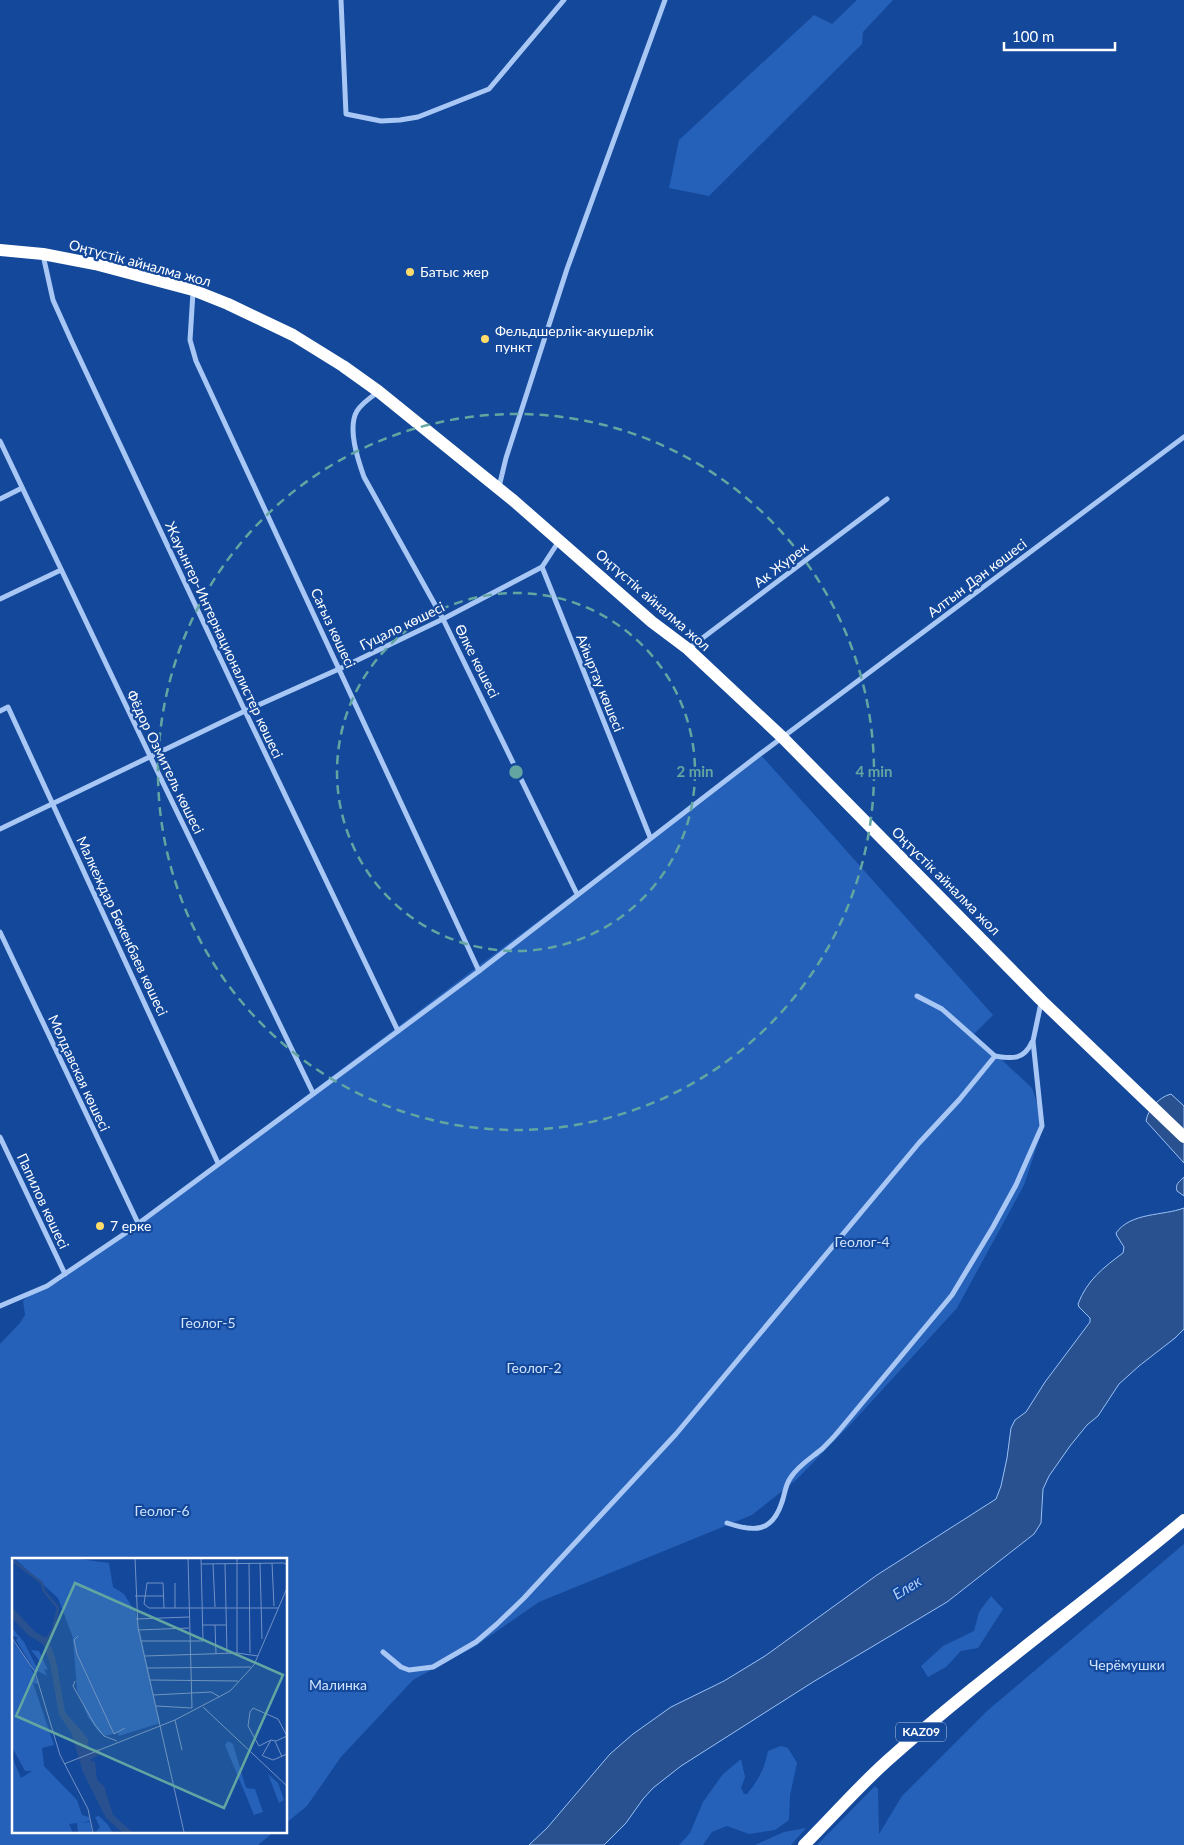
<svg xmlns="http://www.w3.org/2000/svg" width="1184" height="1845" viewBox="0 0 1184 1845" font-family="Lato,sans-serif">
<rect width="100%" height="100%" fill="#13489b"/>
<g fill="#2661b9">
<polygon points="857,0 893,0 863,32 862,44 709,196 669,188 679,140 814,15 832,24"/>
<polygon points="760,754 993,1015 974,1034 1032,1088 1044,1125 1024,1185 957,1308 851,1424 796,1480 752,1515 539,1602 474,1647 413,1680 341,1757 307,1806 286,1823 286,1559 14,1559 14,1831 275,1831 258,1845 0,1845 0,1344 20,1323 25,1315 23,1301 28,1296 60,1281"/>
<polygon points="1184,1544 1184,1845 817,1845 875,1786 878,1789 879,1834 902,1796 987,1711"/>
<polygon points="991,1596 1003,1609 978,1648 961,1651 946,1667 928,1677 921,1666 943,1646 974,1631 979,1612"/>
<path d="M781 1746 788 1748 797 1763 790 1795 789 1820 775 1830 749 1834 727 1826 712 1832 703 1845H679L690 1833 703 1802 723 1774 741 1759 745 1777 741 1788 744 1794H747C759 1779 764 1770 768 1751Z"/>
<polygon points="806,1828 791,1845 755,1845 784,1832"/>
</g>
<g fill="#2a518f" stroke="#9ac1f6">
<path d="M1171 1094 1184 1106V1163L1146 1121C1148 1109 1159 1097 1171 1094Z"/>
<path d="M1184 1177V1196L1177 1191C1175 1184 1179 1182 1184 1177Z"/>
<path d="M1184 1208V1329L1175 1338 1139 1366 1119 1384 1098 1416 1087 1425 1070 1446 1049 1476 1043 1489 1041 1523 1034 1534 947 1602 813 1682 681 1766 653 1788 643 1799 626 1823 604 1845H529L547 1828 610 1754 633 1734 671 1707 724 1681 765 1656 877 1575 996 1499 1001 1486 1007 1458 1011 1428 1015 1420 1026 1412 1045 1382 1090 1322V1318L1079 1307 1078 1304C1087 1280 1104 1267 1123 1253L1124 1247 1117 1236 1116 1233C1131 1212 1163 1216 1184 1208Z"/>
</g>
<g fill="none" stroke-linecap="round" stroke-linejoin="round">
<g stroke="#a8c7f4" stroke-width="5">
<polyline points="341,0 346,114 381,121 400,120 418,117 489,89 564,0"/>
<polyline points="43,255 53,300 71,340 245,711 398,1031"/>
<polyline points="193,292 190,340 196,361 479,971"/>
<path d="M378 392C371 397 362 403 357 411 347 428 358 460 364 477L443 619 577 894"/>
<polyline points="0,441 150,756 313,1093"/>
<polyline points="499,487 506,458 567,269 665,0"/>
<polyline points="0,499 22,488"/>
<polyline points="559,541 542,567 650,837"/>
<polyline points="0,599 61,570"/>
<polyline points="688,649 887,499"/>
<polyline points="0,711 8,707 218,1163"/>
<polyline points="0,829 245,711 339,669 443,619 542,567"/>
<polyline points="0,932 138,1223"/>
<path d="M995 1056C1012 1059 1024 1060 1032 1042"/>
<polyline points="0,1137 65,1274"/>
<polyline points="0,1306 47,1286 127,1232 479,971 760,754 1184,437"/>
<path d="M727 1523C754 1532 772 1533 782 1502 785 1494 785 1485 791 1477 799 1465 811 1458 822 1449 828 1443 833 1438 838 1432L952 1295 993 1227 1016 1185 1042 1126 1033 1041 1041 1003"/>
<polyline points="383,1652 401,1667 409,1670 433,1667 476,1642 497,1624 524,1598 676,1434 919,1143 959,1100 995,1056 942,1009 917,996"/>
</g>
<g stroke="#fff" stroke-width="12">
<polyline points="0,250 43,254 95,264 193,290 228,304 293,335 343,366 378,391 514,501 652,622 688,649 782,737 1041,1000 1184,1137"/>
<path d="M804 1845C832 1817 858 1787 887 1761 982 1676 1086 1602 1184 1520"/>
</g>
</g>
<g fill="none" stroke="#63a6a1" stroke-width="2.5" stroke-dasharray="9 6">
<circle cx="516" cy="772" r="179"/>
<circle cx="516" cy="772" r="358"/>
</g>
<g fill="#ffdb6a" stroke="#13489b" stroke-width="2">
<circle cx="410" cy="272" r="5"/>
<circle cx="485" cy="339" r="5"/>
<circle cx="100" cy="1226" r="5"/>
</g>
<g text-anchor="middle" stroke-width="4.5" stroke-linejoin="round" paint-order="stroke">
<rect fill="#13489b" stroke="#b8c8e1" stroke-width="1" x="896" y="1722.5" width="50" height="19" rx="4"/>
<g font-size="12" font-weight="bold" fill="#fff">
<text x="921" y="1736">KAZ09</text>
</g>
<g font-size="14" fill="#fff" stroke="#13489b">
<text transform="translate(140 263) rotate(15)" y="5">Оңтүстік айналма жол</text>
<text transform="translate(781 565) rotate(-37)" y="5">Ак Журек</text>
<text transform="translate(977 578) rotate(-37)" y="5">Алтын Дән көшесі</text>
<text transform="translate(653 600) rotate(41)" y="5">Оңтүстік айналма жол</text>
<text transform="translate(402 626) rotate(-26)" y="5">Гуцало көшесі</text>
<text transform="translate(333 628) rotate(65)" y="5">Сағыз көшесі</text>
<text transform="translate(224 640) rotate(65)" y="5">Жауынгер-Интернационалистер көшесі</text>
<text transform="translate(477 661) rotate(63)" y="5">Өлке көшесі</text>
<text transform="translate(600 683) rotate(68)" y="5">Айыртау көшесі</text>
<text transform="translate(165 762) rotate(64)" y="5">Фёдор Озмитель көшесі</text>
<text transform="translate(946 881) rotate(45)" y="5">Оңтүстік айналма жол</text>
<text transform="translate(122 926) rotate(65)" y="5">Малкеждар Бөкенбаев көшесі</text>
<text transform="translate(79 1073) rotate(65)" y="5">Молдавская көшесі</text>
<text transform="translate(43 1201) rotate(65)" y="5">Папилов көшесі</text>
</g>
<g font-size="14" fill="#fff" stroke="#13489b" text-anchor="start">
<text x="420" y="277">Батыс жер</text>
<text x="495" y="336">Фельдшерлік-акушерлік<tspan x="495" dy="16">пункт</tspan></text>
<text x="110" y="1231">7 ерке</text>
</g>
<g font-size="14" fill="#d0e3fd" stroke="#13489b">
<text x="862" y="1247">Геолог-4</text>
<text x="208" y="1328">Геолог-5</text>
<text x="534" y="1373">Геолог-2</text>
<text x="162" y="1516">Геолог-6</text>
<text x="1127" y="1670">Черёмушки</text>
<text x="338" y="1690">Малинка</text>
</g>
<g font-size="15" font-style="italic" fill="#b5d1fa" stroke="#13489b">
<text transform="translate(907 1588) rotate(-32)" y="5">Елек</text>
</g>
</g>
<g transform="translate(12 1558)">
<rect width="275" height="275" fill="#13489b"/>
<path d="M2 0H60L97 5 101 29 112 36 124 55 148 165 107 178 106 175 92 178 86 173 76 159 65 132 61 80 46 40ZM0 70 12 84 26 112 29 105 19 92 27 93 35 110 36 112 32 111 35 118 26 113 25 116 4 82 6 80 0 77ZM0 82 16 103 26 126 21 125 42 187 30 190 32 208 65 242 70 257 77 259 78 263 67 265 78 264 80 275H66L65 265 57 266 61 275H0V199L9 220 20 213H13L0 189ZM216 183 221 186 234 230 243 231 251 254 242 257 213 187ZM256 216 266 225 272 242 267 245ZM87 258 96 267 101 275H83L88 269 83 259Z" fill="#2661b9"/>
<path d="M0 49 23 74 36 81 44 102 53 154 76 181V191H89L87 197 78 202 83 204 85 222 92 228 101 257 121 275H111L94 260 71 214 59 174 47 157 38 105 31 86 16 77 0 60Z" fill="#2a518f"/>
<path fill="none" stroke="#2a518f" stroke-width="2.5" d="M0 2 30 25 32 33 46 50 41 72 33 83"/>
<path fill="none" stroke="#7191c3" stroke-width="1" d="M123 0 126 70 172 274M176 0 180 150M237 5 238 95M248 5 250 81M260 5 262 48M189 6 272 5 275 7M201 6 203 49M213 6 215 95M163 25V50M123 38H151M152 50 151 25H135L132 46 137 50H266M124 61 177 59M191 67H214M203 67 204 96M126 72 177 70M66 78 62 82 65 96 102 176 113 170M0 80 23 114 48 197 76 251 81 275M129 83H191L189 0M225 95V0M133 98 225 95 246 98M135 110 239 109M138 122 226 123M63 123 61 128 83 167 92 178 105 183M141 137 199 134 208 139M144 148 180 150M191 149 275 228M163 162 170 192M275 178 266 161 241 150 238 154 236 168 247 188 259 182 264 183 275 178M263 183 270 199M250 198 259 182M251 198 261 202 275 196M52 206 163 162 218 133 242 107 275 30"/>
<path fill="#63a6a1" fill-opacity="0.15" stroke="#63a6a1" stroke-width="2.5" d="M63 25 271 117 212 250 4 158Z"/>
<rect width="275" height="275" fill="none" stroke="#fff" stroke-width="2.5"/>
</g>
<circle cx="516" cy="772" r="8" fill="#63a6a1" stroke="#13489b" stroke-width="2.5"/>
<g font-size="15" text-anchor="middle" font-weight="bold" fill="#63a6a1" stroke="#13489b" stroke-width="4.5" stroke-linejoin="round" paint-order="stroke">
<text x="695" y="777">2 min</text>
<text x="874" y="777">4 min</text>
</g>
<path d="M1004 42v8h111v-8" fill="none" stroke="#ffffff" stroke-width="2.5"/>
<text x="1012" y="42" font-size="15" fill="#ffffff" stroke="#13489b" stroke-width="4" paint-order="stroke">100 m</text>
</svg>
